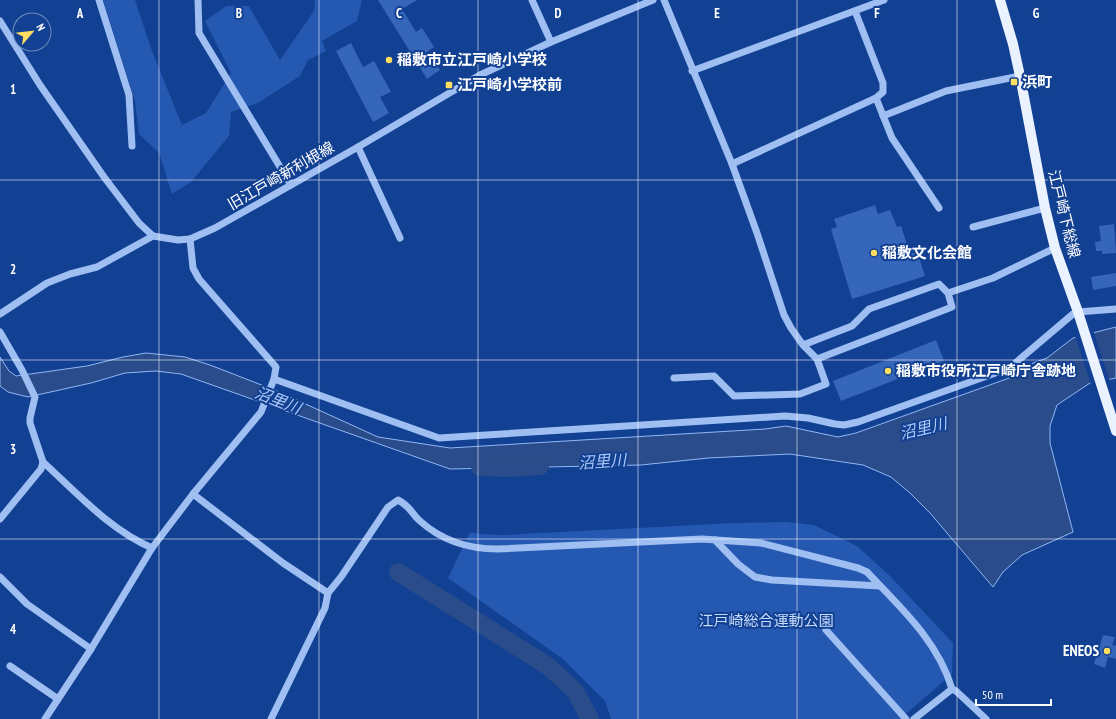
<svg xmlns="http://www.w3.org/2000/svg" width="1116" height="719" viewBox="0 0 1116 719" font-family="'PT Sans Narrow','Noto Sans JP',sans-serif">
<rect width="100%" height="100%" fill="#124092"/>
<g fill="#2458b1">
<polygon points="103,0 135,0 152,51 182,125 206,113 231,73 205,21 226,6 249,6 280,60 314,11 315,0 362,0 357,21 322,41 326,51 308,60 300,76 258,103 231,112 229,136 191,182 172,194 159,153 139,134 135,101"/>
<polygon points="786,522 814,525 857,546 889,575 953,643 952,674 900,719 611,719 605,701 563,659 448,578 470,532 479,534 504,535 733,523"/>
</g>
<g fill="#2b4c8a" stroke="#91b7f5">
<polygon points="1116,327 1116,378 1090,383 1057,405 1050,426 1050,443 1073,532 1022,555 1003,572 993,587 930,513 910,493 891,477 863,465 790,454 708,458 641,465 450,469 181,374 156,371 125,373 91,383 28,397 8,392 0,386 0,357 9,371 16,376 87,366 123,357 146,353 185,357 210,365 277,391 378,437 450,448 765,429 786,426 838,437 856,433 1012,377 1033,363 1047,358 1073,338"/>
<polygon points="551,664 578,690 593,719 587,719 573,693 546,668"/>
</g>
<polygon fill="#124092" points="1093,330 1110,381 1091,385 1075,336"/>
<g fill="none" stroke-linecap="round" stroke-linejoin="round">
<g stroke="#2b4c8a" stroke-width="18">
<polyline points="480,467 509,468 540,466"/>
<polyline points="398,572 548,666 575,691 590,719"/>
</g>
</g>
<g fill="#3666b9">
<polygon points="378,0 417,0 402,9 416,32 422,28 434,47 428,51 440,70 427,79"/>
<polygon points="351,43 363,67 374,61 391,92 380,97 389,113 373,122 336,51"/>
<polygon points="875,205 878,214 890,210 897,227 901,226 910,254 917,251 925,276 852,299 831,229 837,227 834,219"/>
<polygon points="1114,224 1116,253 1102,254 1102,251 1096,251 1095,242 1101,241 1099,226"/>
<polygon points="1116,273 1116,286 1093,290 1091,277"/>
<polygon points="936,340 944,361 841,401 833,381"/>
<polygon points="1103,635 1115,637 1112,645 1116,646 1116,659 1108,657 1105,668 1094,664"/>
</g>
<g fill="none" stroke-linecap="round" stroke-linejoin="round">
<g stroke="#9fbef2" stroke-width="7">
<polyline points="99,0 129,95 132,146"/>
<polyline points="198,0 199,33 291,185"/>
<polyline points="532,0 551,42"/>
<polyline points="664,0 732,164 757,233 784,315 791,328 803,345 817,359 952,307 948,293 939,284 869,309 852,326 803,345"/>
<polyline points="0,21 40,85 104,177 139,223 153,236 178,240 190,239 215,228 358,147 480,75 551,42 653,0"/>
<polyline points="692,71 884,0"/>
<polyline points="876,98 892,138 939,208"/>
<polyline points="883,116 946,91 1020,76"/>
<polyline points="358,147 400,238"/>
<polyline points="732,164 876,98 883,92 883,83 855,11"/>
<polyline points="973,227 1045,208"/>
<polyline points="948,293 993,278 1055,248"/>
<polyline points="0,314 47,283 70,274 97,267 153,236"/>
<polyline points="0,332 22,370 35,397 30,418 30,423 43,462 41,469 0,519"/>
<polyline points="674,378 714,376 734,396 800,394 826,384 817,359"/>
<polyline points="274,379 439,438 785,416 808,418 835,424 844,425 858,422 1001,371 1013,365 1073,314 1078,312 1116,309"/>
<path d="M43 462C78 494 109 529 152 548"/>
<polyline points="193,494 283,563 328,593"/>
<polyline points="715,540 738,564 755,577 772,580 880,586"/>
<polyline points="0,577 27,604 91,649"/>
<polyline points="826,630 906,719"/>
<polyline points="10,666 58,699"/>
<polyline points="45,719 91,649 152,548 193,494 261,412 274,379 276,367 199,279 193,268 190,239"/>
<path d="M271 719 325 608 328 593 341 577 388 507 398 500C410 506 411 513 420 521 442 541 469 549 498 549L702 539 761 543 858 568 867 572C900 607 938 641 952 689"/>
<polyline points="914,719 952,689 956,691 986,719"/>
</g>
<polyline stroke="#eaf1ff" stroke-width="10" points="1000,0 1013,44 1020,76 1045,208 1055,248 1078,312 1116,431"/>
</g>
<path fill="none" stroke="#fff" stroke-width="1" stroke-opacity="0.55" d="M159 0V719M319 0V719M478 0V719M638 0V719M797 0V719M957 0V719M0 180H1116M0 360H1116M0 539H1116"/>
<g fill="#ffde60" stroke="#124092" stroke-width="1.5">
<circle cx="389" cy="60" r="4"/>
<rect x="1010" y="78" width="8" height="8" rx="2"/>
<rect x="445" y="81" width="8" height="8" rx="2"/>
<circle cx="874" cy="253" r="4"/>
<circle cx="888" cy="371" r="4"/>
<circle cx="1107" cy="651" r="4"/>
</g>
<g text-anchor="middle" stroke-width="4" stroke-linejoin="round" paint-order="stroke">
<g font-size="15" font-weight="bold" fill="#fff" stroke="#124092" text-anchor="start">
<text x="397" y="65">稲敷市立江戸崎小学校</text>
<text x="1022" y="87">浜町</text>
<text x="457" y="90">江戸崎小学校前</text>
<text x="882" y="258">稲敷文化会館</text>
<text x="896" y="376">稲敷市役所江戸崎庁舎跡地</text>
<text x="1099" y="656" text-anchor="end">ENEOS</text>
</g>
<g font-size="15" fill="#fff" stroke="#124092">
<text transform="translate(281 176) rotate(-30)" y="5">旧江戸崎新利根線</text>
<text transform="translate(1064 214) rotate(76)" y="5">江戸崎下総線</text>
</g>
<g font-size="15" fill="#c7dbfd" stroke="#124092">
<text x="766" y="626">江戸崎総合運動公園</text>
</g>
<g font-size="16" font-style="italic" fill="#abc8f9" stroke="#124092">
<text transform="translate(278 400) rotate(21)" y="6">沼里川</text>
<text transform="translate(923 428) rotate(-13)" y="6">沼里川</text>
<text transform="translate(602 461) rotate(-4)" y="6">沼里川</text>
</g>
</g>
<g font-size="13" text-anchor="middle" font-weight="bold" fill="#fff" stroke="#124092" stroke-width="4" stroke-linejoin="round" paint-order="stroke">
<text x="80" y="18">A</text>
<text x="239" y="18">B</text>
<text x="399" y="18">C</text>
<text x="558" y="18">D</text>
<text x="717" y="18">E</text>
<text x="877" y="18">F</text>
<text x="1036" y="18">G</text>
<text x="13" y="94">1</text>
<text x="13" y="274">2</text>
<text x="13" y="454">3</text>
<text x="13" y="634">4</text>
</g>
<g transform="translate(32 32) rotate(62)"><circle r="19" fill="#124092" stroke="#718cbe"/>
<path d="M0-3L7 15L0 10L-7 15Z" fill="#ffde60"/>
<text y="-6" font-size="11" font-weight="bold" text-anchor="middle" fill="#ffffff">N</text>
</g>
<path d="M976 699v6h75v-6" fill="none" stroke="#ffffff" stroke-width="2"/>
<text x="982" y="699" font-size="12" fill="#ffffff" stroke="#124092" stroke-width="3" paint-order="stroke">50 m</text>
</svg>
